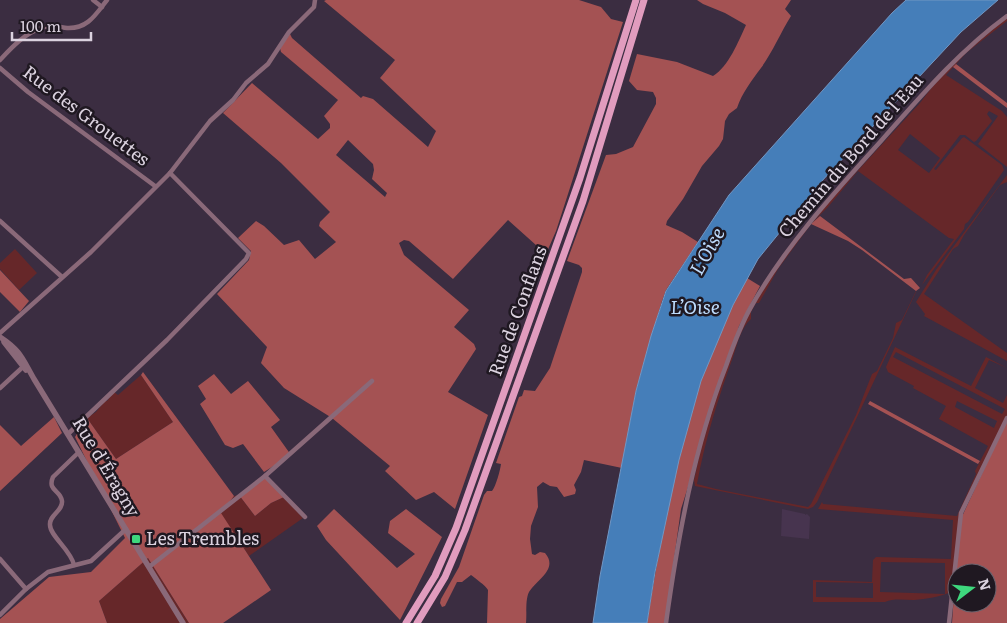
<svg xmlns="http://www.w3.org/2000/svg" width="1007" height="623" viewBox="0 0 1007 623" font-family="Literata,serif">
<rect width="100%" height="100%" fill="#3b2d41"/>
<polygon fill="#47344f" points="782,509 805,514 805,515 807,514 810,517 809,539 781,536"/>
<g fill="#662729" fill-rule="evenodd">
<path d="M1007 18V21L966 53 946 75 1002 111 1007 117V167L978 144 998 116 989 111 987 114 992 121 976 141 974 142 965 135H960L934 169 936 170 962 138 964 137 1002 165 1004 170 968 222 965 224 964 229 922 285 927 275 954 239 949 238 858 171 828 207 811 224 778 269 759 303H756L751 312V319C741 327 737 345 733 357 718 399 705 440 697 484L716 489 808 507 811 504 856 415 872 374 877 371 893 338 896 323 902 320 916 291V292L817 502 813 507 808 509 695 486 694 480 702 444 719 387 748 314 778 266 816 216 920 103C944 69 975 44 1007 18ZM910 134 940 158 929 173 898 150Z"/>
<polygon points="1007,175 1007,182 1000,185 964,235 958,246 953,249 924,294 1007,353 1007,361 924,316 925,314 916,302 936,270"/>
<polygon points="15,249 37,273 19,290 0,269 0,263"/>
<path d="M895 347 971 386 986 357 1007 368 989 360 975 388 1003 403 1007 395V416L959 516 951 592C939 597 927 599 914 600 904 600 894 598 885 602H813V580L872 582 873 560 876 557 951 559 953 520 818 509 822 502 823 504 957 516 976 474 975 471 988 446 939 419 946 406 913 388 914 386 888 372 886 367ZM896 352 1005 409 1002 414 893 357ZM957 401 997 421 994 428 955 407ZM881 562 945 563V594L880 592ZM816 582 873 583V598L816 597Z"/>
<polygon points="141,375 173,422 116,459 87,418 96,412 105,401 107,401 114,392 118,395"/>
<polygon points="239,495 255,516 271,503 284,497 303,518 249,556 220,513 234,496"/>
<polygon points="148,558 189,623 107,623 99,601"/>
</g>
<g fill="#a45253" fill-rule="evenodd">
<path d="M326 0H579L601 7 611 19 623 22 568 194 556 231 546 254 508 220 453 279 409 241 404 240 399 243 404 255 469 310 454 327 474 344 476 349 448 392 488 415 455 509 434 492 416 500 385 471 390 466 332 418 284 388 261 363 267 347 217 294 249 260 251 251 238 238 256 221 264 226 284 245 299 240 315 259 336 242 319 226 320 222 330 212 281 163 223 113 252 83 318 139 330 128V124L324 116 338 100 281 52 280 48 290 34 292 38 361 98 363 96 373 99 428 147 436 131 380 78 395 60 324 1ZM348 140 373 164 374 170 372 179 387 193 385 197 336 155Z"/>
<path d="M697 0H791L785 9 791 16C781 32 772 53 761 68 752 80 742 93 737 108L729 114 725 121 723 139 719 146 702 166 683 199 667 221 666 225 682 232 698 242 666 290 662 301 636 391 622 468 584 460 581 472 574 485 576 490 575 494 564 497 557 487 550 486 543 482 537 487 538 507 531 526 530 539 532 554 535 555 540 552 545 553C559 569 536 580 529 592 525 600 527 614 526 623H487L488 590C485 585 476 579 471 575L462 582H457L445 606 442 607 440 603 441 599 459 567 484 495 487 491H492C496 486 500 471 501 464L496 463 519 397 522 396 524 390 535 391 550 368 582 272V268L579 265 567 261 606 155 616 154 633 147 656 104V98L653 92 637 90 629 81 637 54 677 62 713 76C729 66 738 42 746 25L725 13 703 4Z"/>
<polygon points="956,64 1007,103 1007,108 953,67"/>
<polygon points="820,216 904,279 911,278 920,288 916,291 862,250 848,241 811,224"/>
<polygon points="0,270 29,301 20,312 0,292"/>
<path d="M747 278 760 286 739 326 681 509 665 623H647C660 542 675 460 700 382 711 348 730 309 747 278Z"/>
<polygon points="143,372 234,496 221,513 271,590 223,623 189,623 148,558 99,601 107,623 0,623 0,619 49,577 91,572 125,538 75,437 87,418 116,459 173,422 141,375"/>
<polygon points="214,374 231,394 248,381 280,420 271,427 291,455 264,472 243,444 233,448 225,445 200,404 206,399 198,386"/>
<polygon points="870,401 980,461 978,464 868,404"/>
<polygon points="54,417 62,433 0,491 0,425 21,446"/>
<path d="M1007 420V623H952L959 523ZM957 573H987V603H957Z"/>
<polygon points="265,477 284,497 271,503 255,516 239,495"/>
<polygon points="334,509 397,568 415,554 388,533 390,521 406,509 442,537 400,620 326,540 317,526"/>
</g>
<polygon fill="#457eb9" stroke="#7297c4" points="906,0 998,0 961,32 820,183 758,259 733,305 701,381 679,460 655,572 647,623 593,623 600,576 636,391 651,336 666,291 729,195 892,13"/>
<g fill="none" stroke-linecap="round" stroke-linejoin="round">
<g stroke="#8a6979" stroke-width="4.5">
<polyline points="93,0 102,7"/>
<path d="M0 60C12 47 26 32 44 27 52 25 59 27 67 28 88 29 96 14 107 0"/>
<polyline points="0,68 28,92 155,186"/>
<polyline points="0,221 62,277"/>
<polyline points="0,333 91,252 170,173 210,121 233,100 246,83 268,64 289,32 314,7 315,0"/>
<polyline points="0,388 25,365"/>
<polyline points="68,434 167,340 246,259 249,253 170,173"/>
<polyline points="265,476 305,517"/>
<polyline points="0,559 26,589"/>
<path d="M74 565C71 550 50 536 50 525 49 515 63 511 62 501 61 490 47 491 53 477L79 452"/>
<polyline points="149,567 265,476 372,381"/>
<polyline points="0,615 26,589 48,572 91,561 126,529"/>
<path d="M666 623C678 536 694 448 726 366 733 346 740 326 751 307 786 245 834 193 881 141 920 97 959 51 1007 16"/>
<polyline points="949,623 961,513 1007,418"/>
</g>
<g stroke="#8a6979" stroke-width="5.5">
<path d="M0 337C21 351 22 358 34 379L183 623"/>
<polyline points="4,342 26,370"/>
</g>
<g stroke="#e19cbe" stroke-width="7">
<polyline points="406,623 435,576 456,528 580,178 636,0"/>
<polyline points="417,623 445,577 465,530 583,201 644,0"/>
</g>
</g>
<rect fill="#3ed77d" stroke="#1f1821" stroke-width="2" x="131" y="534" width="10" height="10" rx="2.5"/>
<g text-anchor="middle" stroke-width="5" stroke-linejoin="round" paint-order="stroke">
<g font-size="18" fill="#dbd2df" stroke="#1f1821">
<text transform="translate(86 116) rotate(37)" y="6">Rue des Grouettes</text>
<text transform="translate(851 156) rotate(-49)" y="6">Chemin du Bord de l'Eau</text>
<text transform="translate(518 311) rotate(-70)" y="6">Rue de Conflans</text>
<text transform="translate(106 467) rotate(59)" y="6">Rue d'Éragny</text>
</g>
<g font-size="18" fill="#dbd2df" stroke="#1f1821" text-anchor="start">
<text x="146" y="545">Les Trembles</text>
</g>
<g font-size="19" font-style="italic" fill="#bedcfd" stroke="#1f1821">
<text transform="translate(707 251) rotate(-61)" y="7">L'Oise</text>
<text x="695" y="314">L’Oise</text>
</g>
</g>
<g transform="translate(972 588) rotate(74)"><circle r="24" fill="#1f1821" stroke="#6a626d"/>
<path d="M0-4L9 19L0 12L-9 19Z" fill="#3ed77d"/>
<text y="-8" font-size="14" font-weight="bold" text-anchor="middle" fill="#dbd2df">N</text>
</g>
<path d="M12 32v8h79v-8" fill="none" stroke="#dbd2df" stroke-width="2.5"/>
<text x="20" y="32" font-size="15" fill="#dbd2df" stroke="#1f1821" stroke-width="4" paint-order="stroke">100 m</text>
</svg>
